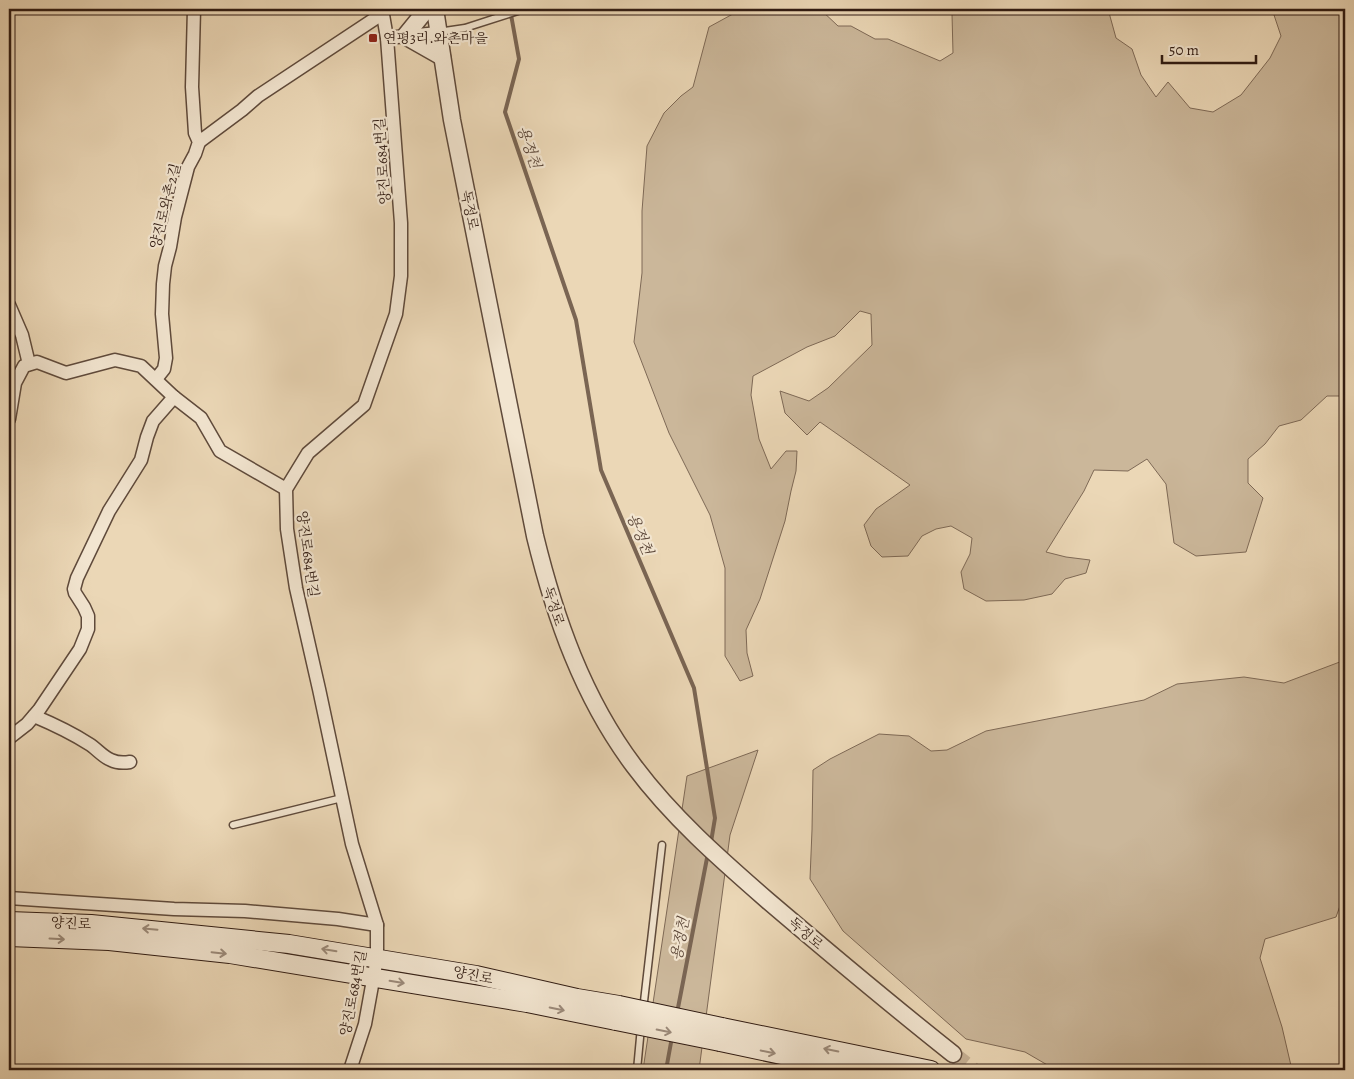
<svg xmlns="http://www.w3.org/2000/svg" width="1354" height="1079" viewBox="0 0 1354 1079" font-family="Alegreya,'Noto Serif KR',serif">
<rect width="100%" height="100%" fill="#ebd7b6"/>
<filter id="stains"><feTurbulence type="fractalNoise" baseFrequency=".004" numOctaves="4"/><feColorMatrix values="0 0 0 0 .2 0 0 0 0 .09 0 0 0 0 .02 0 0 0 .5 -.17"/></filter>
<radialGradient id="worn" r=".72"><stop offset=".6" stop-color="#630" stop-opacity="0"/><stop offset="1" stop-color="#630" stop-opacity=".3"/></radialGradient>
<g fill="#cbb79a" stroke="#7e6956">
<polygon points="742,9 820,9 838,26 851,26 875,39 888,39 940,61 953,53 952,14 954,9 1108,9 1116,38 1132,49 1141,75 1156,97 1168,82 1190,108 1213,112 1241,95 1270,58 1281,36 1272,9 1345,9 1345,396 1327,396 1301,420 1279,426 1265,444 1248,459 1248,483 1263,498 1246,552 1196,556 1174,543 1166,484 1147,459 1128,471 1094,470 1084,491 1046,552 1066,557 1090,560 1086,573 1065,579 1052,594 1024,600 986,601 964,589 961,572 970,554 972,538 951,526 936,529 922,536 908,556 882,557 871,546 864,525 876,509 910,485 820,422 807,435 785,413 780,391 809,401 828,388 872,345 871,314 860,311 835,336 807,347 753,376 751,395 759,439 771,469 786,451 797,451 796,471 791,491 785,521 760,599 746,630 747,653 753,676 740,681 725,656 725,568 710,515 669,433 634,342 642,273 642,211 647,146 664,113 681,96 693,87 709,27"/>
<polygon points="1345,660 1345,892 1336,917 1265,939 1260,958 1282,1027 1292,1070 1204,1070 1186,1066 1148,1070 1056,1070 1025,1052 966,1039 843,931 810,879 812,830 813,770 830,759 879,734 909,736 931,751 947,750 986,731 1144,700 1177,684 1244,677 1284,683"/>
<polygon points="758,750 730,835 699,1070 643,1070 687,776"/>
</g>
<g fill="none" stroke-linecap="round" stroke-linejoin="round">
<g stroke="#7a6553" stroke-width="4">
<polyline points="510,9 519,59 505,112 576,320 601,470 694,688 715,818 711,842"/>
<polyline points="677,1013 708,853"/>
<polyline points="666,1070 672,1037"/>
</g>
<polyline stroke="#c6b195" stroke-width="16" stroke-dasharray="16 8" stroke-linecap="butt" points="953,1054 973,1070"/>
<g stroke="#5f4a3b" stroke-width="9">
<g id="service">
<polyline points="438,32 465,28 524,9"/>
<polyline points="233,825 342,798"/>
<polyline points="643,1010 662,845"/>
<polyline points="637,1070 641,1027"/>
</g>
</g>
<g stroke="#5f4a3b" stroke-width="15">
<g id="minor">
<polyline points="387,38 438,33"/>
<polyline points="199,142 242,110 258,96 382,14"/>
<polyline points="9,305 22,335 29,364"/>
<polyline points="156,379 164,369 166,358 162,314 163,284 165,266 170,247 175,217 188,167 195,154 199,142 195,133 192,87 194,9"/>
<polyline points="9,419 15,383 24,366 37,362 66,373 115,360 141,366 174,397 201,418 220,451 286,489"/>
<path d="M34 716C53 724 72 733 89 744 97 749 103 757 111 760 117 763 124 763 130 762"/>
<polyline points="9,738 27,724 39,710 80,649 88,629 88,616 84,607 75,593 74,589 77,578 109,511 141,460 147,437 153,421 174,397"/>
<polyline points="9,898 174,909 245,911 338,919 377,925"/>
<polyline points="350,1070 365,1024 377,958 377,925 352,844 319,689 296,588 287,529 286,489 308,453 364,405 396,314 401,276 401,223 387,38 382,9"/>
</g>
</g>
<g stroke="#5f4a3b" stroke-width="19">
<g id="tertiary">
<polyline points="427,9 405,36 442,57"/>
<path d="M435 9 452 120 535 536C555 618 583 698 634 766 672 817 720 859 767 900 828 952 890 1004 953 1054"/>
</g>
</g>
<g stroke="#301b12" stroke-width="20">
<g id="secondary">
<polyline points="9,921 91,924 289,944 476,975 577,998 619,1005"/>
<polyline points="9,937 109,941 230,954 527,1003 616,1021"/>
<polyline points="722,1027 931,1070"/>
<polyline points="720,1042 852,1070"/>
</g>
</g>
<use href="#service" stroke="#f2e5d0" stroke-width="6"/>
<use href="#minor" stroke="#f2e5d0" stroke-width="12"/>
<use href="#tertiary" stroke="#f2e5d0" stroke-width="16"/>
<use href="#secondary" stroke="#f2e5d0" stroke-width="18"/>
<g stroke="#301b12" stroke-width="20" stroke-linecap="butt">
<g id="secondary-bridge">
<polyline points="619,1005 722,1027"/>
<polyline points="616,1021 720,1042"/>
</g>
</g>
<use href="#secondary-bridge" stroke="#f2e5d0" stroke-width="18"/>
</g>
<defs><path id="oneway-shaft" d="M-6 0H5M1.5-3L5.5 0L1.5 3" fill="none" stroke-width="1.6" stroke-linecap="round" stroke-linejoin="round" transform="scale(1.25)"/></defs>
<g stroke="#9b8a7a">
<use href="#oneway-shaft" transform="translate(150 929) rotate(-175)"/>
<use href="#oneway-shaft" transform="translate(57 939) rotate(3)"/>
<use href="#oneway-shaft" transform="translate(329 950) rotate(-171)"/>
<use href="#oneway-shaft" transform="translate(219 953) rotate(6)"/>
<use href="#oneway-shaft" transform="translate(397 982) rotate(9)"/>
<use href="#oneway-shaft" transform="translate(557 1009) rotate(12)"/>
<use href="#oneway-shaft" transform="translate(664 1031) rotate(11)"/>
<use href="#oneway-shaft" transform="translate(831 1050) rotate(-168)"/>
<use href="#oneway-shaft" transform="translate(768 1052) rotate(12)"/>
</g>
<rect fill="#8f2418" stroke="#f2e5d0" stroke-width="2" x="368" y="33" width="10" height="10" rx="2.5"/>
<g text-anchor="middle" stroke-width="4.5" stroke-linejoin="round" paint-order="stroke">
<g font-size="14" fill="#301b12" stroke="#f2e5d0" text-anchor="start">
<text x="383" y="43">연평3리.와촌마을</text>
</g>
<g font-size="14" fill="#301b12" stroke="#f2e5d0">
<text transform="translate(382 161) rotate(-94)" y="5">양진로684번길</text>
<text transform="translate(165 206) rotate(-76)" y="5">양진로와촌2길</text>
<text transform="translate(470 210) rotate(79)" y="5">독정로</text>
<text transform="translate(308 554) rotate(82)" y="5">양진로684번길</text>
<text transform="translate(554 606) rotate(72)" y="5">독정로</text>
<text transform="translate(71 923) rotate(3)" y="5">양진로</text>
<text transform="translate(806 933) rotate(41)" y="5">독정로</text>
<text transform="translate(473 975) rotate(11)" y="5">양진로</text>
<text transform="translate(353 993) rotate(-79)" y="5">양진로684번길</text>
</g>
<g font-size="15" font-style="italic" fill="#5b4638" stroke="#f2e5d0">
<text transform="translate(529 147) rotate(71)" y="5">용정천</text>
<text transform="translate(640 534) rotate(67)" y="5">용정천</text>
<text transform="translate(680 939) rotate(-79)" y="5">용정천</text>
</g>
</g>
<rect width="1354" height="1079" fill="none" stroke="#ebd7b6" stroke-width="30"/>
<rect x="10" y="10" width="1334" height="1059" fill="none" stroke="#301b12" stroke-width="2.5"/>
<rect x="15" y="15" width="1324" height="1049" fill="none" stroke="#301b12"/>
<path d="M1162 55v8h94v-8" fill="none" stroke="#301b12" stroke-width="2.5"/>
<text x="1169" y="55" font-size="15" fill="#301b12" stroke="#f2e5d0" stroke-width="4" paint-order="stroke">50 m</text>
<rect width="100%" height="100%" filter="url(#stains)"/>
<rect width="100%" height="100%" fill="url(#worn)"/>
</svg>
